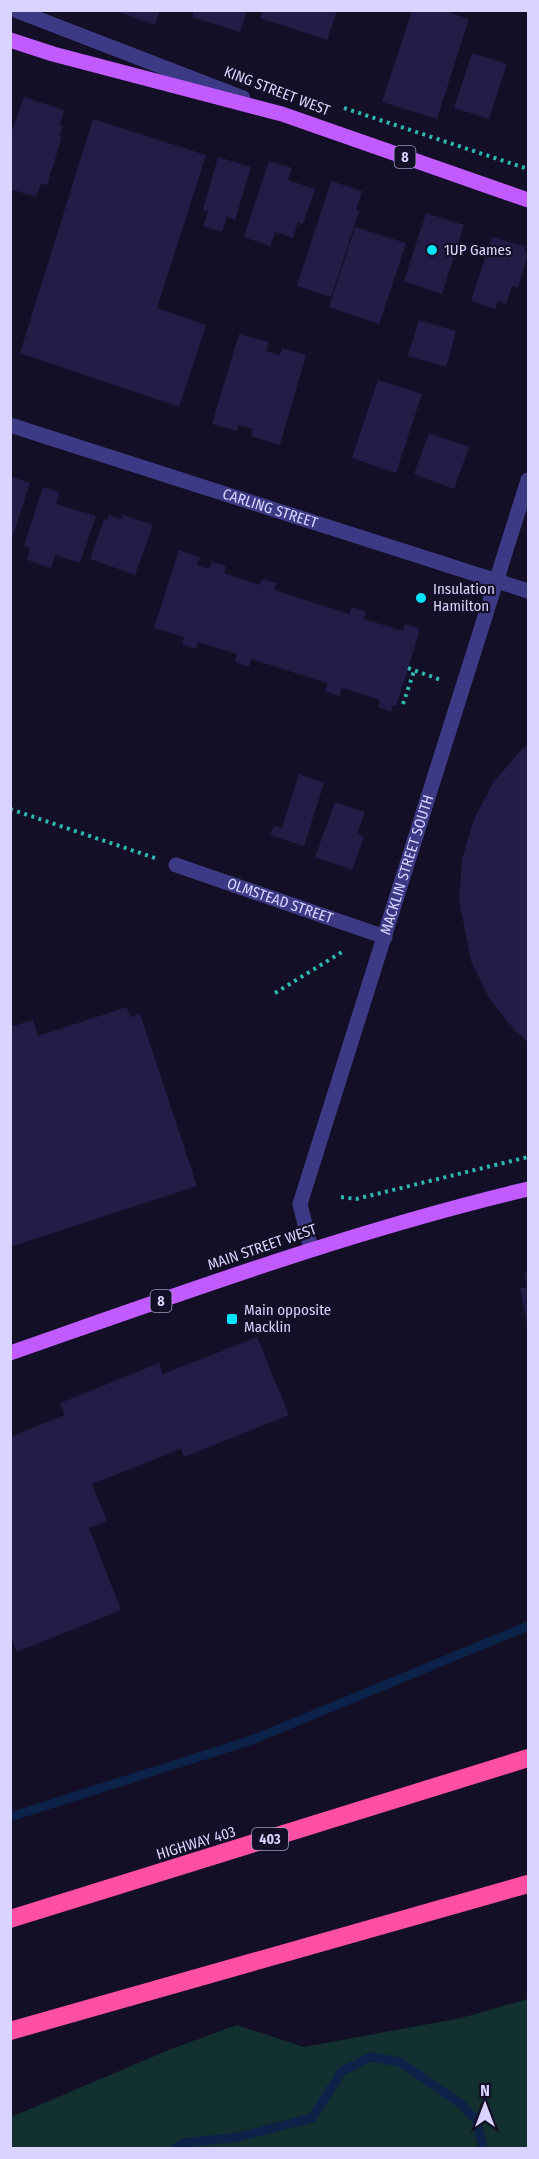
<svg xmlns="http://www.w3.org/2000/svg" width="539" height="2159" viewBox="0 0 539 2159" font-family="'Fira Sans Condensed',sans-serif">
<rect width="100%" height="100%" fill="#130f26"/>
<polygon fill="#12302f" points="528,1999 528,2148 11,2148 11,2117 171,2049 237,2025 304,2047 461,2018"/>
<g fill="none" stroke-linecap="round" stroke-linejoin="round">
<g stroke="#0c2248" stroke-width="9">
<polyline points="10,1817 252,1740 528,1626"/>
<polyline points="175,2148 184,2143 238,2137 312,2118 342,2071 371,2057 400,2062 461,2104 477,2121 483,2148"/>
</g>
</g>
<g fill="#241b47">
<polygon points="114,10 160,10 155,25"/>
<polygon points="194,10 247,10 240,32 192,17"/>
<polygon points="263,10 337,10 327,40 260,18"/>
<polygon points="412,10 442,10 469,19 437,119 382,102"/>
<polygon points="472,53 507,64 489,119 454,108"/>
<polygon points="24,97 64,110 60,125 63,126 59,136 62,137 47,185 41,184 36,197 10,189 10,137"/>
<polygon points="93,119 206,155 157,308 206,325 179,407 20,353"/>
<polygon points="218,157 251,167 235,220 227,217 222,232 203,226 208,211 203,210"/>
<polygon points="269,161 292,168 288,180 315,189 303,224 298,222 293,238 275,232 270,246 244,237"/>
<polygon points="331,181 362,191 356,210 359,211 331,297 297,286"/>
<polygon points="426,213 464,225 442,294 404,281"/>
<polygon points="355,227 406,243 379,324 329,307"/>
<polygon points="492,237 526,247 524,252 528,254 518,288 512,286 506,304 498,301 495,309 471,301"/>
<polygon points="419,320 456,331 446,367 408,356"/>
<polygon points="239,334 269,342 266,351 280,355 282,348 306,355 280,445 251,436 253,429 239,425 237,431 212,424"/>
<polygon points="378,380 422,394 396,473 352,458"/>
<polygon points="429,433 469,447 454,489 414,474"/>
<polygon points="10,476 30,483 13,535 10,535"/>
<polygon points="43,487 59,492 56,504 96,516 80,563 55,555 51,568 27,560 30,548 24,546"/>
<polygon points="109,515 122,519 123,515 153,525 135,575 90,559 104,519 107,520"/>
<polygon points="179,550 200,557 197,565 209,569 212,562 226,566 224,573 260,585 262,579 276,583 274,590 349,614 352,607 366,612 364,619 403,631 405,624 419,628 418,637 396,706 393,705 391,712 378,707 380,700 342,688 339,696 325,691 327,683 251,659 249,667 235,662 237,654 198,642 196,649 182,644 184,637 154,628"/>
<polygon points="528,744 528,1042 515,1031 489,998 471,961 459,900 462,859 474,819 493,783 519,752"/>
<polygon points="299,774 324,783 304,846 270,835 274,826 282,828"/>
<polygon points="335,802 365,812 357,834 364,836 352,870 315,857"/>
<polygon points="127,1007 130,1017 140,1014 197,1186 10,1247 10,1027 33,1020 38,1036"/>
<polygon points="528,1272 528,1324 527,1324 520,1288 527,1287 524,1273"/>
<polygon points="257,1337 289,1415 184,1457 181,1449 92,1484 107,1521 89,1528 121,1610 17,1652 10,1635 10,1437 65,1415 60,1403 159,1363 163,1374"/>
</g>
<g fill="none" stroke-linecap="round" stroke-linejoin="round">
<g stroke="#2fb8b0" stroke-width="4" stroke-dasharray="3 4.5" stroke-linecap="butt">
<polyline points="258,80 274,85"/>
<polyline points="344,108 528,169"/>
<polyline points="408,668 441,680"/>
<polyline points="403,704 414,671"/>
<polyline points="10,809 155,858"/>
<polyline points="275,993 342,952"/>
<polyline points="341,1197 356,1199 528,1157"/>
</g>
<g stroke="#3d3a85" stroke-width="15">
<path id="s1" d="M10 425 528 591"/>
<path id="s2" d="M176 865 385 937"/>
</g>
<g stroke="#3d3a85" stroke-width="15">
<polyline points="15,10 243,98"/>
<path id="s3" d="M311 1249 300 1204 528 480"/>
</g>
<g stroke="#c25bff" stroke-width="15">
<polyline points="10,40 53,54 282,114 528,200"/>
<path d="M10 1353C182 1293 351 1231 528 1189"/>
</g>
<g stroke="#ff4fa3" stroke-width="18">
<polyline points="10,1919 528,1758"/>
<polyline points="10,2031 528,1884"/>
</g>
</g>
<g fill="#00e5ff" stroke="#130f26" stroke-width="2">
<circle cx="432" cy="250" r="6"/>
<circle cx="421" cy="598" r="6"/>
<rect x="226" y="1313" width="12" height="12" rx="3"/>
</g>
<g text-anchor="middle" stroke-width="4.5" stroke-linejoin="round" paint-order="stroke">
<g fill="#130f26" stroke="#9e99be" stroke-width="1.5">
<rect x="394.5" y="146" width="21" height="22" rx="4.5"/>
<rect x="150.5" y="1290" width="21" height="22" rx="4.5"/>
<rect x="252" y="1828" width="36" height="22" rx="4.5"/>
</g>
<g font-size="14" font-weight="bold" fill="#d9d4ff">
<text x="405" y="162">8</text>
<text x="161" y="1306">8</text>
<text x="270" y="1844">403</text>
</g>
<g font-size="15" fill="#d9d4ff" stroke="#130f26">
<text transform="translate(277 91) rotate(21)" y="5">KING STREET WEST</text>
<text dy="5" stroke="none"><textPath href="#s1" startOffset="273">CARLING STREET</textPath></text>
<text dy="5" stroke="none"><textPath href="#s3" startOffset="402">MACKLIN STREET SOUTH</textPath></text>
<text dy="5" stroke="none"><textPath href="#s2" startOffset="110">OLMSTEAD STREET</textPath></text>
<text transform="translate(262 1247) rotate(-19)" y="5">MAIN STREET WEST</text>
<text transform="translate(196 1843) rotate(-17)" y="5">HIGHWAY 403</text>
</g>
<g font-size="15" fill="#d9d4ff" stroke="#130f26" text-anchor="start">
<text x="444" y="255">1UP Games</text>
<text x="433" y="594">Insulation<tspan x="433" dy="17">Hamilton</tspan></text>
<text x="244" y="1315">Main opposite<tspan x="244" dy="17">Macklin</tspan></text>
</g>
</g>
<rect width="539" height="2159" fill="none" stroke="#d9d4ff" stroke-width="24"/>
<g transform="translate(485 2105)" stroke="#130f26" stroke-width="4.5" paint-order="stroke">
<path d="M0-4.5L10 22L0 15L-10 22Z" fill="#d9d4ff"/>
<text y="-9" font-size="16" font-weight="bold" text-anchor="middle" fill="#d9d4ff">N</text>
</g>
</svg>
